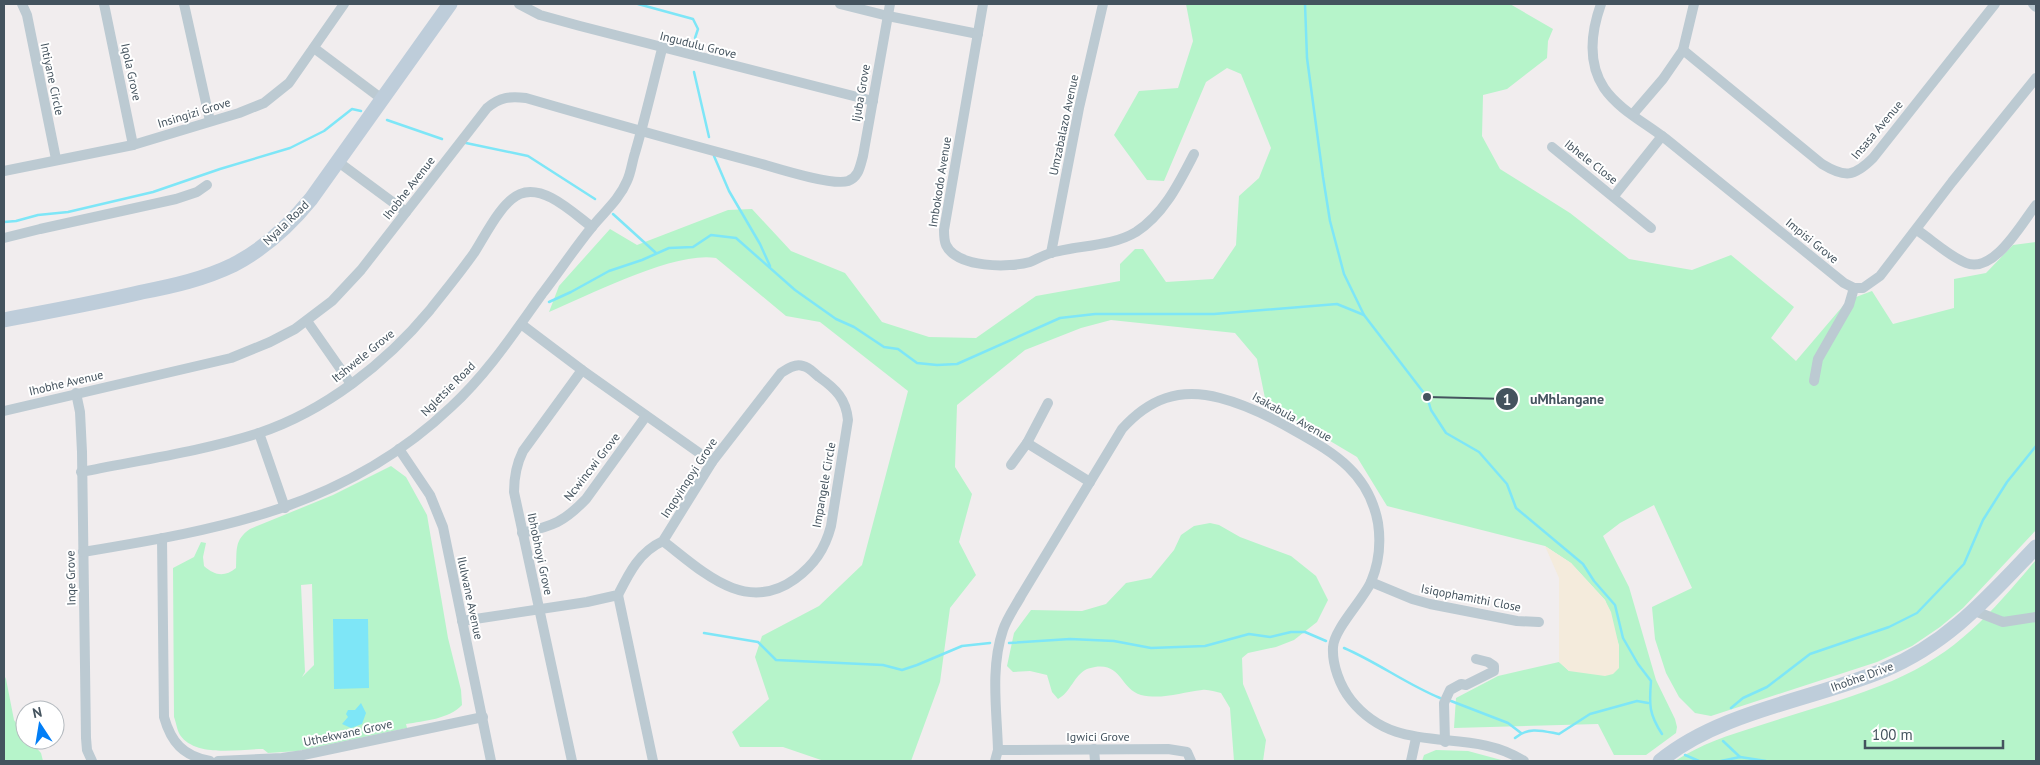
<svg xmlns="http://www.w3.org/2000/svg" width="2040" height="765" viewBox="0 0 2040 765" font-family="'PT Sans',sans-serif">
<rect width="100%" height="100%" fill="#f1edee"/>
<g fill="#b6f4ca" fill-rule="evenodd">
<path d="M1186 4H1510L1553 29 1548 41 1547 58 1507 89 1483 95 1482 136 1500 169 1570 213 1629 259 1692 270 1731 255 1794 307 1771 338 1796 361 1848 300 1872 291 1893 324 1954 308V279L1986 273 2013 245 2036 242V530L1963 608 1940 627 1912 646 1877 662 1711 716 1695 713 1679 697 1666 673 1655 639 1652 607 1692 588 1654 505 1620 523 1603 536 1629 587 1656 680 1675 719 1677 727 1676 733 1646 755H1614L1598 724 1454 728 1456 698 1498 676 1559 662 1569 671 1618 668 1619 646 1605 600 1571 563 1545 546 1387 506 1357 457 1266 403 1257 359 1235 333 1111 320 1081 328 1025 350 957 405 955 467 972 494 959 542 976 575 950 608 940 682 911 761H824L783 747H740L732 732 769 699 755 657 762 636 819 606 862 565 908 391 820 322 786 316 716 258C674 251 590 295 549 312L559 286 610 229 637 245 728 210 752 209 791 251 845 273 882 322 929 337 976 338 1036 296 1120 281V264L1135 249H1143L1166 282 1213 279 1236 245 1239 196 1259 178 1271 148 1241 74 1227 68 1206 82 1164 181 1147 180 1114 135 1139 91 1178 88 1193 41Z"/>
<path d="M391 466 406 477 427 515 448 638 461 690 462 705C449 719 424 721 406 724L407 728 298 751 268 753 263 749C239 749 196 758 180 735 177 730 176 722 174 717L173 568 194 557 201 542 206 543 203 557 204 566C215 576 225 577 236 568 237 550 234 540 250 529L333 495ZM312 584 314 665 302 677 305 672 301 585Z"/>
<path d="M1210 523 1219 525 1240 537 1291 556 1316 576 1328 600 1317 622 1294 640 1276 647 1248 653 1242 658 1243 684 1266 740 1263 761H1234L1230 708 1221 693C1215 692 1208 689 1202 690 1182 692 1162 700 1141 695 1120 689 1122 663 1095 667 1092 668 1089 668 1087 669 1074 675 1071 692 1058 699L1052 692 1047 675 1030 671 1013 672 1007 666 1014 633 1031 610 1082 611 1106 604 1126 583 1151 578 1174 550 1181 535 1194 526Z"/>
<path d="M2036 560V761H1675C1701 744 1729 735 1758 726 1803 711 1849 699 1892 681 1958 653 1992 612 2036 560Z"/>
<polygon points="4,675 6,679 14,720 25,736 25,740 29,740 41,753 43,761 4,761"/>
<polygon points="1436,750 1468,751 1505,761 1422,761 1424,755"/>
</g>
<polygon fill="#f4ebdc" points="1545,546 1571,563 1605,600 1611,612 1619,646 1619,668 1613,674 1605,676 1569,671 1559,662 1559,578"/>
<g fill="#7ee6f7">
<polygon points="333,619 368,619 369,688 334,689"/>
<polygon points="361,703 366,713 362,724 351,728 342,724 348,717 346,714 348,710 355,710"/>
</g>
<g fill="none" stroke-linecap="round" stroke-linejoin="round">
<g stroke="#7ee6f7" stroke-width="2.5">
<polyline points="638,4 693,19 698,29 695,38"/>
<path d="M1305 4 1307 58 1323 177 1330 221 1344 274 1364 315 1427 397 1431 410 1446 433 1479 452 1507 484 1516 508 1583 564 1594 581 1615 605 1623 638 1638 664 1651 681C1649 705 1649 714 1662 734"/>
<polyline points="694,72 709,137"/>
<polyline points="387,120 442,139"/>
<polyline points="466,143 528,156 595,199"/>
<polyline points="714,156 729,191 760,244 770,266"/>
<polyline points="613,214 656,253"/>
<polyline points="4,222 16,221 38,215 68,212 153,192 220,169 290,148 324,131 352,109 361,111"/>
<polyline points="549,302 571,292 609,271 642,260 669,248 693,247 711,235 736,238 795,290 836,319 854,327 884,347 898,349 917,363 937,365 957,364 1060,318 1095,314 1214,314 1337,304 1364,315"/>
<polyline points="704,633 758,642 776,660 883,665 902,670 917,665 962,646 990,643"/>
<polyline points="1009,643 1070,639 1114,641 1151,648 1205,646 1249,634 1270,637 1291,632 1305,632 1326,641"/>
<path d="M1344 648C1377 662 1406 684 1440 698"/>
<polyline points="1451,701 1508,723 1521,733"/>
<polyline points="1731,708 1743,698 1767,687 1810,654 1889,627 1917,613 1964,564 1983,520 2007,482 2036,446"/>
<path d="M1515 738C1529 726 1543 731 1559 734L1590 714 1637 701 1648 703"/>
<polyline points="1723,741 1740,757"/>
<polyline points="1685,755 1699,761"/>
<polyline points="1721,761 1740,757 1766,761"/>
</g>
<g stroke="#bccad2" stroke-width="10">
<polyline points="22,4 27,15 56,159"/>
<polyline points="104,4 133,145"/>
<polyline points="184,4 210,121"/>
<polyline points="519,4 540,15 580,26 873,101"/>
<polyline points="840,4 888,16 978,34"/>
<path d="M983 4 944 230C944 235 944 240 946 245 957 268 1009 268 1030 262 1037 259 1044 255 1051 253 1078 245 1111 247 1136 232 1164 214 1179 183 1194 154"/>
<path d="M1601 4C1591 32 1587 62 1604 88 1619 110 1646 123 1666 139 1725 187 1784 235 1844 283L1854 288H1863L1880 276 1952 182 2036 78"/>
<polyline points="2033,4 2036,7"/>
<polyline points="314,48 382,99"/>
<path d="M1683 50 1822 164C1845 178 1854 177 1873 158L1995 4"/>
<polyline points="1633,114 1663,79 1683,50 1694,4"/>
<polyline points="1552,147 1651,228"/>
<polyline points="337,161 406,212"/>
<polyline points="4,171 133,145 239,113 264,103 289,83 344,4"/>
<polyline points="1614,196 1662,136"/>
<path d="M1917 230C1932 240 1949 256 1966 263 1994 274 2021 224 2036 205"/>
<polyline points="4,238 40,229 176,199 197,192 207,185"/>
<polyline points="1051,253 1079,108 1103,4"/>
<polyline points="307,321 351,384"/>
<polyline points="521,324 582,370 712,462"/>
<polyline points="1814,381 1818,359 1849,305 1854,288"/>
<polyline points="76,393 80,412 82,452 86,738 87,750 92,761"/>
<path d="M4 411 231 358 270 342 295 329 332 301 361 270 487 108C500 97 510 96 526 98 605 121 683 143 762 164 779 169 833 186 848 181 859 177 860 166 863 156L890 4"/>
<polyline points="259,433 285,508"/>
<polyline points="1027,443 1090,482"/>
<polyline points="399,449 430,495 443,527 491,761"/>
<polyline points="1011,465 1027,443 1048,403"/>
<path d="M81 472C140 460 203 451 259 433 325 411 386 363 430 310 445 291 460 273 474 253 485 236 501 202 520 194 544 184 573 213 592 227"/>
<path d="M522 533C553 526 564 522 586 499L646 416"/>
<path d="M162 538 164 717C171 742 183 756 210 761"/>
<path d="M83 552C221 529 345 508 451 407 487 374 514 333 542 294 559 272 574 249 592 227 604 212 619 200 627 181 631 173 632 162 635 153 645 119 653 84 662 49"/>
<polyline points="1371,582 1412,599 1430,604 1517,621 1539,622"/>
<polyline points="618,595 653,761"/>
<polyline points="1975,611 2003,622 2036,617"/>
<path d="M462 621 587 602 618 595C629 573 639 552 663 541L712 462 781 373C787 369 795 363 803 366 809 367 814 373 819 377 836 389 846 399 848 420L831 526C825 549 814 565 795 579 745 615 702 571 663 541"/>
<polyline points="1445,742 1444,703 1450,690 1461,684 1466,685 1494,671 1494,666 1488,662 1476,659"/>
<polyline points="1094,749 1095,761"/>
<polyline points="998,750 1168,749 1187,752 1191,761"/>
<polyline points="218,761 282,758 303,755 483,717"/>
<path d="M572 761 514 492C514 477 516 465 523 451L582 370"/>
<path d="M995 761 998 750C997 712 990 668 1003 630 1007 618 1015 607 1021 596L1122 429C1149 399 1179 387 1220 398 1247 405 1271 417 1295 431 1336 454 1369 474 1378 523 1381 543 1379 563 1371 582 1363 600 1334 629 1333 647 1332 665 1340 686 1351 700 1399 760 1467 724 1524 761"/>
<polyline points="1411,761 1416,738"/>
</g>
<g stroke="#becdda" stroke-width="15">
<path d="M4 320C50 311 96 303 142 292 173 286 204 279 233 265 264 249 289 226 311 199L450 4"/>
<path d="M1660 761C1721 711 1812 700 1884 670 1949 643 1989 596 2036 547"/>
</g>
</g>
<g text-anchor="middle" stroke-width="4" stroke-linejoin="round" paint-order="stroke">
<g font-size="12" fill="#44535e" stroke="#fff">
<text transform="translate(698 45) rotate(14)" y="4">Ingudulu Grove</text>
<text transform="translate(131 72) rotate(78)" y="4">Iqola Grove</text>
<text transform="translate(52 79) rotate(78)" y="4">Intiyane Circle</text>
<text transform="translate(861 93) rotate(-80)" y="4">Ijuba Grove</text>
<text transform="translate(194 113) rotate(-17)" y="4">Insingizi Grove</text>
<text transform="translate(1064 125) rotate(-78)" y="4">Umzabalazo Avenue</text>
<text transform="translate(1877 130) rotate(-50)" y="4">Insasa Avenue</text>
<text transform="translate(1591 162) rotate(38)" y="4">Ibhele Close</text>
<text transform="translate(940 182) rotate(-81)" y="4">Imbokodo Avenue</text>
<text transform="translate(409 188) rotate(-52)" y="4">Ihobhe Avenue</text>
<text transform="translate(286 223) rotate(-44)" y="4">Nyala Road</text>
<text transform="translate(1812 241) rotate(39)" y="4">Impisi Grove</text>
<text transform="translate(363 356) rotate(-39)" y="4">Itshwele Grove</text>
<text transform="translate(66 383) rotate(-13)" y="4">Ihobhe Avenue</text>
<text transform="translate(448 389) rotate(-45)" y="4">Ngletsie Road</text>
<text transform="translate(1292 417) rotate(29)" y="4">Isakabula Avenue</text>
<text transform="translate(592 467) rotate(-52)" y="4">Ncwincwi Grove</text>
<text transform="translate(689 478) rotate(-57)" y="4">Inqoyinqoyi Grove</text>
<text transform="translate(824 485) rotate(-80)" y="4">Impangele Circle</text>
<text transform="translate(540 554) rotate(78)" y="4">Ibhobhoyi Grove</text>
<text transform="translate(71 578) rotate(-91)" y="4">Inqe Grove</text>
<text transform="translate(470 598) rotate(78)" y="4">Ilulwane Avenue</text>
<text transform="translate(1471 598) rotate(11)" y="4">Isiqophamithi Close</text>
<text transform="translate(1862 677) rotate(-20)" y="4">Ihobhe Drive</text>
<text transform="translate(348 733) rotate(-12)" y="4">Uthekwane Grove</text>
<text x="1098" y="741">Igwici Grove</text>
</g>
</g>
<path fill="none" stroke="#44535e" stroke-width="2" d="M1427 397L1507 399"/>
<g fill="#44535e" stroke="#fff" stroke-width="2">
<circle cx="1427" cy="397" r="5"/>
<circle cx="1507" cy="399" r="12"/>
</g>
<g font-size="15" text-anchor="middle" font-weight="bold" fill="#fff">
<text x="1507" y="405">1</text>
</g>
<g font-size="14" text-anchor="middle" font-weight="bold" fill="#44535e" stroke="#fff" stroke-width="4" stroke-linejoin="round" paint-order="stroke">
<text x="1567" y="404">uMhlangane</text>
</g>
<rect width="2040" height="765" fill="none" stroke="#44535e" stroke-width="10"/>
<g transform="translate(40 725) rotate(348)"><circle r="24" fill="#ffffff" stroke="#b4babf"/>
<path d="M0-4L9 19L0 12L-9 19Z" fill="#027ef6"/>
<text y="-8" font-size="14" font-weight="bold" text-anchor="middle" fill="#44535e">N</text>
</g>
<path d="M1865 740v8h138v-8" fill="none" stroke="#44535e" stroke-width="2.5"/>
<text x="1872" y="740" font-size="15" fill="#44535e" stroke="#ffffff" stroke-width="4" paint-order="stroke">100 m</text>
</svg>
